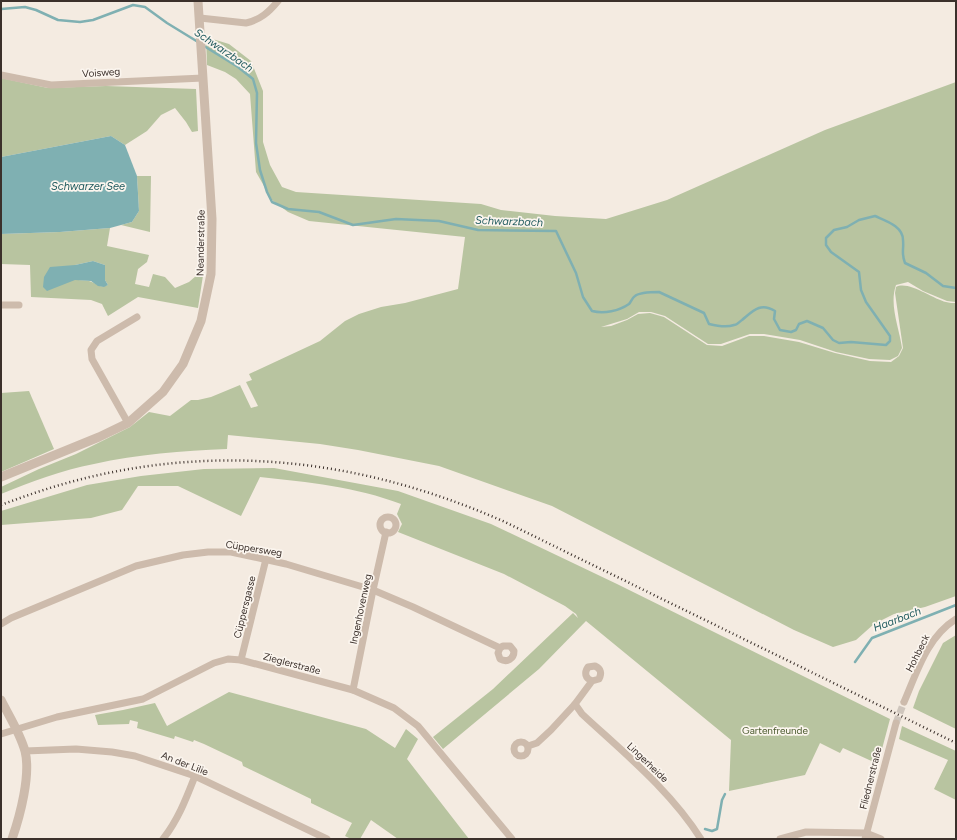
<svg xmlns="http://www.w3.org/2000/svg" width="957" height="840" viewBox="0 0 957 840" font-family="Figtree,sans-serif">
<rect width="100%" height="100%" fill="#f4ebe1"/>
<g fill="#b8c4a0" fill-rule="evenodd">
<path d="M206 37 229 44 251 61 263 91V142L270 165 282 187 296 192 481 204 501 210 555 216 606 219 667 200 825 130 956 82V302L947 301 923 291 908 282 896 285C889 305 899 327 902 348L898 356 890 360 869 359 836 352 800 340 764 334H750L721 344H708L665 316 651 312H639L627 319 601 327 611 326 627 320 638 314 650 313 664 317 707 345 722 346 749 336H764L799 342 835 353 870 361 891 362 899 356 903 348 895 293 896 287C908 280 933 299 946 302 949 303 953 303 956 303V596L925 607 894 614 874 624 856 640 833 647 794 630 552 506 439 466 358 450 320 444 228 435 227 449C182 451 138 454 94 464 62 470 31 482 1 494V487L39 469 76 454 130 427 149 412 170 416 191 400H198L211 397 240 385 251 408 258 406 246 382 252 380 249 374 320 341 345 321 359 314 381 307 405 303 458 289 465 237 309 221 288 212 272 200 256 172 250 94 236 79 225 72 207 65Z"/>
<polygon points="1,78 48,88 106,86 196,89 198,131 192,132 186,122 175,108 161,115 147,131 125,145 111,136 1,157"/>
<polygon points="137,176 151,176 150,232 121,225 132,222 139,211"/>
<path d="M110 228 107 246 149 255 147 262 138 269 135 284 149 287 153 274 165 277 175 288 189 282 204 269 198 308 138 297 108 316 102 304 91 300 31 297 30 265 1 264V234L60 232ZM93 261 105 265V280L108 285C99 289 97 283 89 281 84 280 79 280 75 280V265Z"/>
<polygon points="29,391 54,449 1,472 1,393"/>
<path d="M274 468 398 491 491 524 617 584 890 719 878 764 843 748 840 753 820 743 805 775 729 791 731 740 586 621 539 669 443 749 433 737 493 689 573 613 578 618 576 614 565 606 504 574 398 532 402 524 397 514 401 504C356 487 308 482 260 477L241 516 178 486H138L122 510 91 518 1 525V511L87 485 141 476 204 469Z"/>
<polygon points="956,635 956,729 913,708 919,691 943,643"/>
<polygon points="229,692 366,729 395,748 406,729 418,739 407,759 469,839 398,839 371,820 360,839 351,839 345,836 352,823 311,803 311,799 243,766 242,762 204,744 194,740 193,742 175,736 174,739 137,728 138,722 130,720 129,724 98,725 95,715 123,710 155,703 167,726"/>
<polygon points="902,726 956,751 956,800 934,789 948,760 899,739"/>
</g>
<g fill="#7fb0b2">
<polygon points="111,136 125,145 137,176 139,211 132,222 110,228 60,232 1,234 1,157"/>
<polygon points="93,261 105,265 105,280 108,285 104,287 98,286 91,281 75,280 47,291 43,287 44,277 50,267 75,265"/>
</g>
<g fill="none" stroke-linecap="round" stroke-linejoin="round">
<g stroke="#7fb0b2" stroke-width="2.5">
<polyline points="1,9 25,7 36,10 58,20 80,22 93,20 133,5 145,7 167,23 198,42"/>
<path d="M204 46 238 67 253 79 257 93 256 143 260 170 267 192 272 202 288 209 319 212 353 225 396 219 439 221 478 230 556 231 576 273 583 297 592 311C604 314 619 311 629 304 631 302 632 298 635 296 640 292 653 292 659 292L704 313 709 324C717 326 726 328 734 325 737 325 739 322 742 320 753 311 760 302 775 311L774 319 780 330 791 332 796 330 799 324 807 321 823 328 833 340 839 343 851 342 886 345 890 341V336L866 302 861 290 859 272 831 252 826 245V238L834 230 847 227 859 220 875 216C886 221 903 226 903 240 904 250 901 253 905 263L926 273 943 286 956 288"/>
<polyline points="855,662 872,638 956,605"/>
<polyline points="705,829 712,831 717,829 722,800 725,794"/>
</g>
<polyline stroke="#cfc6bd" stroke-width="7" stroke-dasharray="7 3.5" stroke-linecap="butt" points="896,723 904,702"/>
<g stroke="#cdbbac" stroke-width="7">
<path d="M200 18 246 23C260 20 269 12 278 1"/>
<polyline points="1,75 51,85 203,78"/>
<polyline points="1,305 19,305"/>
<polyline points="128,423 92,359 91,350 97,341 137,317"/>
<circle cx="388" cy="525" r="8"/>
<path d="M1 624 11 618 136 566 183 555 208 552H231L286 564 373 590 413 607 500 648 503 646H510L514 651C514 659 507 663 500 659L498 653 500 648"/>
<polyline points="241,660 266,559"/>
<polyline points="353,690 373,590 386,532"/>
<path d="M904 702C917 672 927 637 956 619"/>
<path d="M575 704 582 714C624 753 670 790 701 839"/>
<polyline points="1,734 57,717 143,699 214,663 228,659 241,660 353,690 394,708 418,726 512,839"/>
<circle cx="521" cy="749" r="7"/>
<path d="M528 746 537 743 551 730 575 704 592 681 599 679C602 673 601 669 595 666L588 667C584 673 585 678 592 681"/>
<polyline points="25,751 76,749 112,752 135,756 195,776 327,839"/>
<path d="M163 839C178 820 186 799 195 776"/>
<polyline points="780,839 806,832 866,833 881,839"/>
<polyline points="865,839 896,723"/>
</g>
<g stroke="#cdbbac" stroke-width="9">
<polyline points="1,477 99,437 128,423 163,392 183,364 201,321 211,274 212,219 198,1"/>
<path d="M1 700C9 716 20 733 25 751 31 775 20 816 12 839"/>
</g>
<path stroke="#3b302b" stroke-width="2.5" stroke-dasharray="1 3" stroke-linecap="butt" d="M1 505C30 494 60 484 90 477 233 443 372 463 505 522L956 743"/>
</g>
<g text-anchor="middle" stroke-width="3.5" stroke-linejoin="round" paint-order="stroke">
<g font-size="10" fill="#3b302b" stroke="#fbf5ee">
<text transform="translate(101 72) rotate(-4)" y="4">Voisweg</text>
<text transform="translate(200 243) rotate(-89)" y="4">Neanderstraße</text>
<text transform="translate(254 548) rotate(9)" y="4">Cüppersweg</text>
<text transform="translate(244 607) rotate(-76)" y="4">Cüppersgasse</text>
<text transform="translate(360 609) rotate(-78)" y="4">Ingenhovenweg</text>
<text transform="translate(917 653) rotate(-63)" y="4">Hohbeck</text>
<text transform="translate(292 663) rotate(15)" y="4">Zieglerstraße</text>
<text transform="translate(648 762) rotate(44)" y="4">Lingerheide</text>
<text transform="translate(185 763) rotate(21)" y="4">An der Lilie</text>
<text transform="translate(870 778) rotate(-76)" y="4">Fliednerstraße</text>
</g>
<g font-size="10" fill="#4a5a2e" stroke="#fbf5ee">
<text x="775" y="734">Gartenfreunde</text>
</g>
<g font-size="11" font-style="italic" fill="#1f5a5e" stroke="#fbf5ee">
<text transform="translate(224 50) rotate(34)" y="4">Schwarzbach</text>
<text x="88" y="190">Schwarzer See</text>
<text transform="translate(509 221) rotate(2)" y="4">Schwarzbach</text>
<text transform="translate(897 619) rotate(-21)" y="4">Haarbach</text>
</g>
</g>
<rect width="957" height="840" fill="none" stroke="#3b302b" stroke-width="4"/>
</svg>
